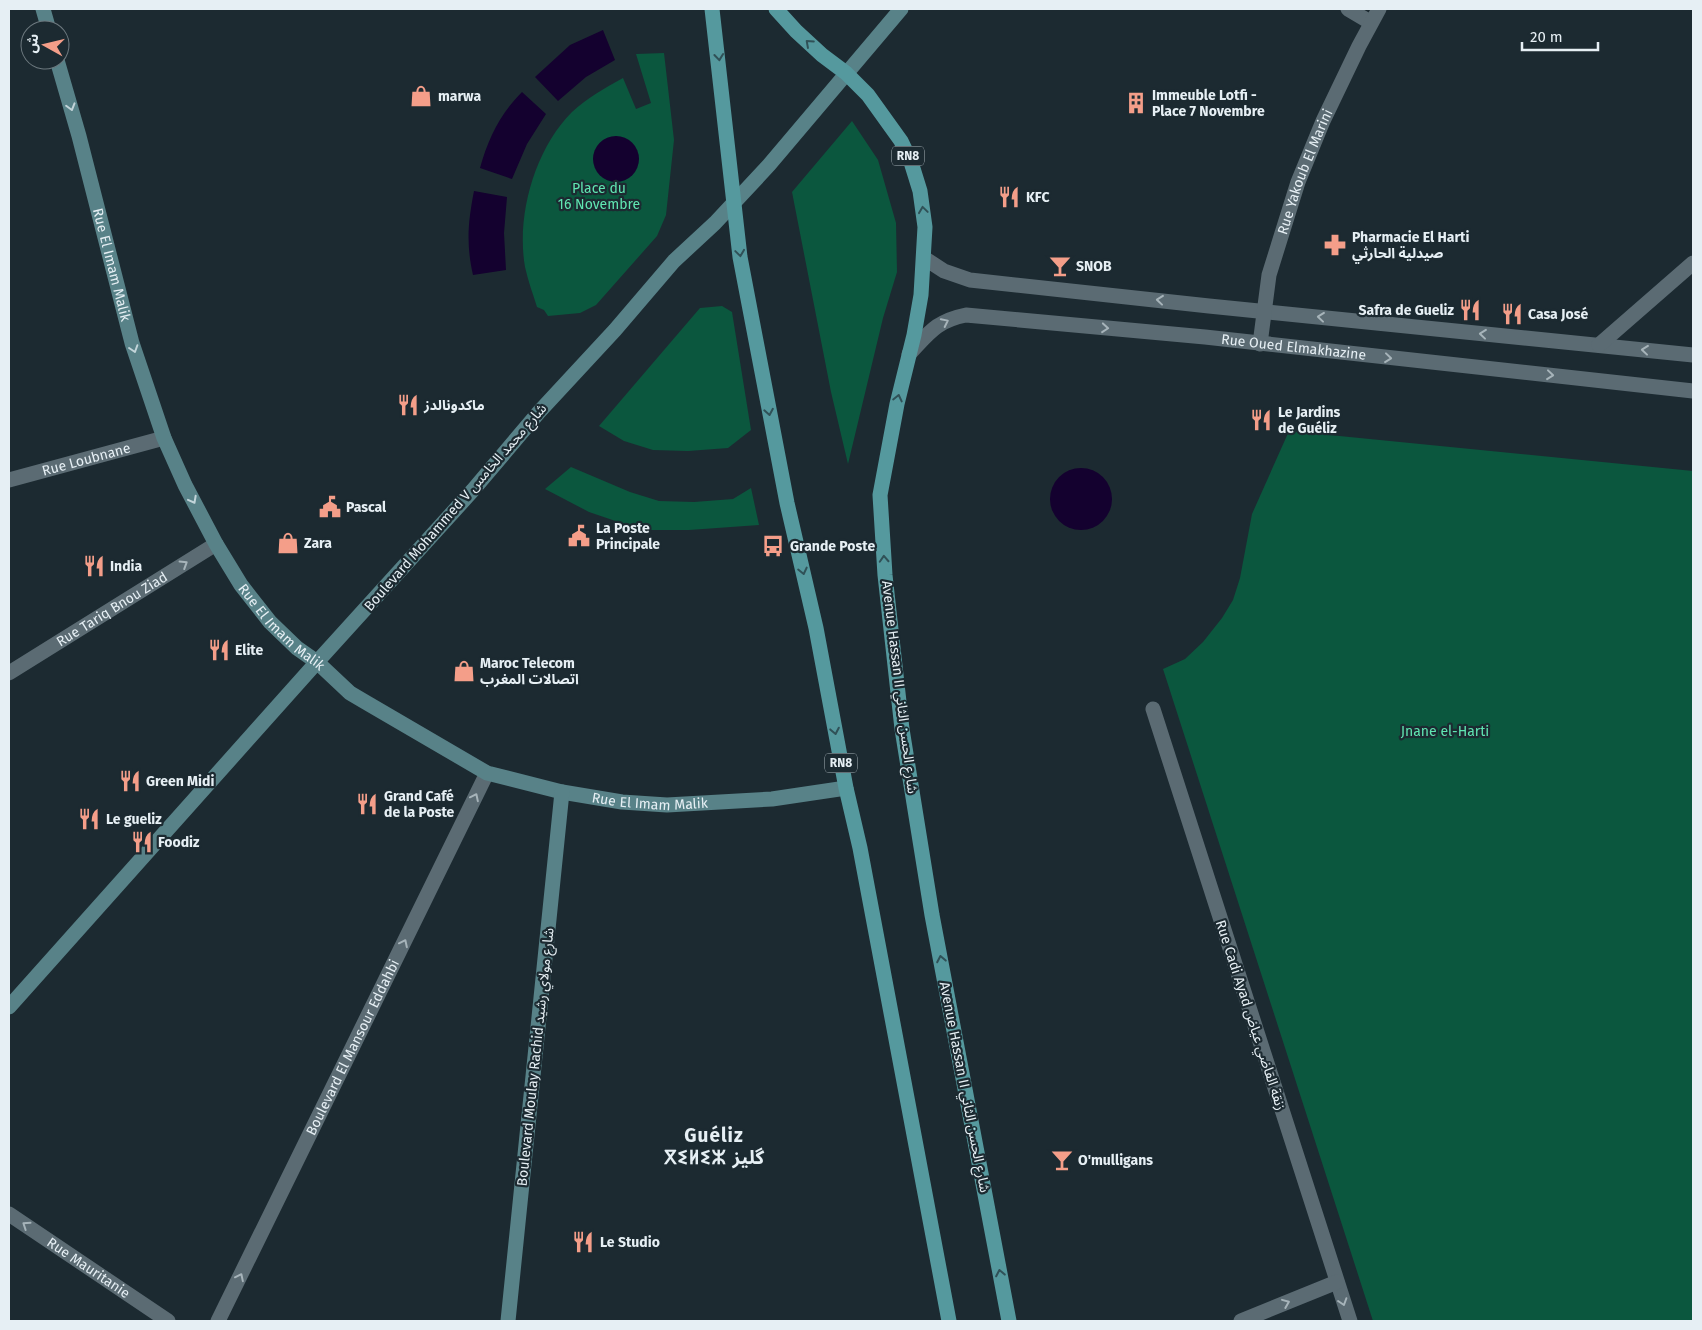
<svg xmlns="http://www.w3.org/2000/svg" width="1702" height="1330" viewBox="0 0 1702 1330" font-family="'Fira Sans','Noto Sans Arabic','Noto Sans Tifinagh',sans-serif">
<rect width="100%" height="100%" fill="#1c2a31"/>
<g fill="#0b573e">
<path d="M664 53 674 140 666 215 657 236 596 305 580 313 548 316 544 310 537 307C533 294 528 281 525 267 516 215 535 149 572 112 587 98 605 88 623 78L636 109 651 103 636 54Z"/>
<polygon points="852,121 878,160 896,223 897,272 883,318 848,464 831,392 792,192"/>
<polygon points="722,306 732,312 751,430 728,448 688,451 653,450 624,441 599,426 700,308"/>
<polygon points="1289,431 1693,471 1693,1321 1373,1321 1163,669 1185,659 1203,642 1222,618 1233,600 1240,578 1252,514"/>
<polygon points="571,467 630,492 659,501 694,502 733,499 751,488 759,525 689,530 642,530 589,512 545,489"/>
</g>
<g fill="#14012f">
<polygon points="603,30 615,60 586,77 558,101 535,77 570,45"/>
<path d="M522 92 546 114 527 144 512 179 480 168C488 139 500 114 522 92Z"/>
<circle cx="616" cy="159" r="23"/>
<path d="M474 191 507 197 504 233 506 270 473 275C466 244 468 222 474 191Z"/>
<circle cx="1081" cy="499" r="31"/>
</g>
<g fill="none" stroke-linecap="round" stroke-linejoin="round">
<g stroke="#5b6b73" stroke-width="15">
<polyline points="1348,9 1370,22"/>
<polyline points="924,258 944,271 970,280 1209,306 1693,355"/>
<path id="s1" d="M1260 344 1269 275 1298 182 1323 121 1359 46 1379 9"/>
<polyline points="1599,345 1693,263"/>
<path id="s2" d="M909 354C929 333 936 321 966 315L1205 337 1693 391"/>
<path id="s3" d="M9 480 164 438"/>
<path id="s4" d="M9 673 216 544"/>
<polyline points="1153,709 1350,1321"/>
<path id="s5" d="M9 1214 168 1321"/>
<path id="s6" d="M218 1321 487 773"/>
<polyline points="1241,1321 1337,1282"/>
</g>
<g stroke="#588288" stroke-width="15">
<polyline points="43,9 49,30"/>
<path id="s7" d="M57 60 79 136 132 343 164 438 185 485 216 544 241 585 270 622 297 648 317 662 350 693 367 703 487 773 562 792 622 802 667 805 772 799 846 788"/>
<polyline points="9,1007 317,662 473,490 539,412 615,330 674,261 715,223 769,165 901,9"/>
<polyline points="508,1321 562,792"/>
</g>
<g stroke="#55999e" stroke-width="15">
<polyline points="712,9 740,257 787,503 816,628 846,788 860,848 949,1321"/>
<polyline points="776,9 796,31 822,55 846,73 868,95 901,141 911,162 920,191 925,227 921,295 914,335 897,404 880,495 885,575 902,729 932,915 1009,1321"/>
</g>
</g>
<defs><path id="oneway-chevron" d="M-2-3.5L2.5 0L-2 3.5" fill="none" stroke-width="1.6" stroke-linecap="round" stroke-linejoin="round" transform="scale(1.25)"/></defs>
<g stroke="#305157">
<use href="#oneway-chevron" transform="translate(809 43) rotate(-138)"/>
<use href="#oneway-chevron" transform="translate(719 57) rotate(84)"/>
<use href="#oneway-chevron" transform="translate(923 210) rotate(-98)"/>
<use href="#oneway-chevron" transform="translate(740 253) rotate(82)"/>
<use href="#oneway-chevron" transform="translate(898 398) rotate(-77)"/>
<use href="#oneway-chevron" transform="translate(769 412) rotate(80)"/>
<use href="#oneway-chevron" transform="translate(884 559) rotate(-93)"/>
<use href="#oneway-chevron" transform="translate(803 571) rotate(77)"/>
<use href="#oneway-chevron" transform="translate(835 731) rotate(79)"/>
<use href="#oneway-chevron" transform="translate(941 959) rotate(-101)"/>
<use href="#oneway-chevron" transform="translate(1000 1273) rotate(-101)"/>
</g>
<g stroke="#c2d4d9">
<use href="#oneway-chevron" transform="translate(71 107) rotate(74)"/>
<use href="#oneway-chevron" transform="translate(134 349) rotate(72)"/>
<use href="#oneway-chevron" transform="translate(193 500) rotate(62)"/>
</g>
<g stroke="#a7b4ba">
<use href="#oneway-chevron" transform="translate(1160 300) rotate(-174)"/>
<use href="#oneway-chevron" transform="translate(1321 317) rotate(-174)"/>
<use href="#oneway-chevron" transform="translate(945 322) rotate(-26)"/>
<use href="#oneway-chevron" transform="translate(1105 328) rotate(5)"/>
<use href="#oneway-chevron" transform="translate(1483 334) rotate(-174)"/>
<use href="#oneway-chevron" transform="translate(1645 350) rotate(-174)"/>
<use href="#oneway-chevron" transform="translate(1388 358) rotate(6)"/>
<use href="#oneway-chevron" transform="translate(1550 375) rotate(6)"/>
<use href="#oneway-chevron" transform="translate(184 564) rotate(-32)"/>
<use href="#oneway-chevron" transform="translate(475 797) rotate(-64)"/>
<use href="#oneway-chevron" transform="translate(404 943) rotate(-64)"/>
<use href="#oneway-chevron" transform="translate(26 1225) rotate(-146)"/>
<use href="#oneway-chevron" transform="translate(240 1277) rotate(-64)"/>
<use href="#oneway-chevron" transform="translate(1343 1302) rotate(72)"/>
<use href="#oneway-chevron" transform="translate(1286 1303) rotate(-22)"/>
</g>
<defs>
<g id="shop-bare" transform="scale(1.725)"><path d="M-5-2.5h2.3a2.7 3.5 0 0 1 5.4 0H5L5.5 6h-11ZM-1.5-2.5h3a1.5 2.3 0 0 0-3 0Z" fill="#f49e89" stroke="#1c2a31" stroke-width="2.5" paint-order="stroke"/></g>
<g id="building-bare" transform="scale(1.725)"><path d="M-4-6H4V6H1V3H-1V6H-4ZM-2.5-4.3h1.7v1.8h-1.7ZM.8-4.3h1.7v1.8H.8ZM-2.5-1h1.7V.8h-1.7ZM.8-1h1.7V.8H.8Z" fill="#f49e89" stroke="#1c2a31" stroke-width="2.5" paint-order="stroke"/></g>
<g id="restaurant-bare" transform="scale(1.725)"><path d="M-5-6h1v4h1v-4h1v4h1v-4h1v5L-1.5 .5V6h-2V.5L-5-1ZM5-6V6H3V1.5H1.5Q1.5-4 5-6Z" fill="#f49e89" stroke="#1c2a31" stroke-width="2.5" paint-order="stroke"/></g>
<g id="pharmacy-bare" transform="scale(1.725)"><path d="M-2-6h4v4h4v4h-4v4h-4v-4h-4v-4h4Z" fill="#f49e89" stroke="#1c2a31" stroke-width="2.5" paint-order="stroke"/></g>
<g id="bar-bare" transform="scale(1.725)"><path d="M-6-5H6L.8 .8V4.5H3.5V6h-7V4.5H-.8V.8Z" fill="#f49e89" stroke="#1c2a31" stroke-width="2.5" paint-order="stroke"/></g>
<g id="civic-bare" transform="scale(1.725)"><path d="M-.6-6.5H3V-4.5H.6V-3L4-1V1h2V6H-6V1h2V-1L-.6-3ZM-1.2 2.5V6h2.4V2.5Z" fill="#f49e89" stroke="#1c2a31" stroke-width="2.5" paint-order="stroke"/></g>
<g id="bus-bare" transform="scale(1.725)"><path d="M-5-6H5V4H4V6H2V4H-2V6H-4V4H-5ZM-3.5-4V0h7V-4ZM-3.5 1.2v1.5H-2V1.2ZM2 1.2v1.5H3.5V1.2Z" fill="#f49e89" stroke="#1c2a31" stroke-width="2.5" paint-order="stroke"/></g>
</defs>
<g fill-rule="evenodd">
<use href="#shop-bare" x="421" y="96"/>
<use href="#building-bare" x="1136" y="103"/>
<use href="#restaurant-bare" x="1009" y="197"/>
<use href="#pharmacy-bare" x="1335" y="245"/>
<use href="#bar-bare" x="1060" y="266"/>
<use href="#restaurant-bare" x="1470" y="310"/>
<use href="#restaurant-bare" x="1512" y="314"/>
<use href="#restaurant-bare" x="408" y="405"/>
<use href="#restaurant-bare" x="1261" y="420"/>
<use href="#civic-bare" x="330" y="507"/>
<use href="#civic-bare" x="579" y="536"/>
<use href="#shop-bare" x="288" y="543"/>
<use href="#bus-bare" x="773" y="546"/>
<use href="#restaurant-bare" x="94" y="566"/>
<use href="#restaurant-bare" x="219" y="650"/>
<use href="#shop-bare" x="464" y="671"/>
<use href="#restaurant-bare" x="130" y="781"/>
<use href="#restaurant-bare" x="367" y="804"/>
<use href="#restaurant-bare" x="89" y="819"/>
<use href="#restaurant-bare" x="142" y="842"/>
<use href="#bar-bare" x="1062" y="1160"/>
<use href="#restaurant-bare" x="583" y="1242"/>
</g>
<g text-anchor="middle" stroke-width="4.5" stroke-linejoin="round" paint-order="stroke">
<g fill="#1c2a31" stroke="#a9b4ba" stroke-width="1">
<rect x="892" y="146.5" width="32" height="19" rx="4"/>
<rect x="825" y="753.5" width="32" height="19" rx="4"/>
</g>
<g font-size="12" font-weight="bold" fill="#e6eff4">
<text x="908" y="160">RN8</text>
<text x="841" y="767">RN8</text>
</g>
<g font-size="14" font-weight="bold" fill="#e6eff4" stroke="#1c2a31" text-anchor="start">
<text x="1152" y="100">Immeuble Lotfi -<tspan x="1152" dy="16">Place 7 Novembre</tspan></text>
<text x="438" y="101">marwa</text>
<text x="1026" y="202">KFC</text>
<text x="1352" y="242">Pharmacie El Harti<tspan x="1352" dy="16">صيدلية الحارثي</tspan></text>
<text x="1076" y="271">SNOB</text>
<text x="1454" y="315" text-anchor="end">Safra de Gueliz</text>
<text x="1528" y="319">Casa José</text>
<text x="424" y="410">ماكدونالدز</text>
<text x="1278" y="417">Le Jardins<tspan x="1278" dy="16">de Guéliz</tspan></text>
<text x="346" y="512">Pascal</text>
<text x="596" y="533">La Poste<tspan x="596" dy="16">Principale</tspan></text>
<text x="304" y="548">Zara</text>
<text x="790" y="551">Grande Poste</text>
<text x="110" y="571">India</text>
<text x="235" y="655">Elite</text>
<text x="480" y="668">Maroc Telecom<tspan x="480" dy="16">اتصالات المغرب</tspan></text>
<text x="146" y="786">Green Midi</text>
<text x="384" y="801">Grand Café<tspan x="384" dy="16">de la Poste</tspan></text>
<text x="106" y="824">Le gueliz</text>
<text x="158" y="847">Foodiz</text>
<text x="1078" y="1165">O'mulligans</text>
<text x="600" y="1247">Le Studio</text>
</g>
<g font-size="14" fill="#e6eff4" stroke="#1c2a31">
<text dy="5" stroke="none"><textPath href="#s1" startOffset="179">Rue Yakoub El Marini</textPath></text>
<text dy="5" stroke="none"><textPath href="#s7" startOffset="212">Rue El Imam Malik</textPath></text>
<text dy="5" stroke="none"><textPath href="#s2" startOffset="400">Rue Oued Elmakhazine</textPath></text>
<text dy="5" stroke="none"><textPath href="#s3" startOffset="80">Rue Loubnane</textPath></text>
<text transform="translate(455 507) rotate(-49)" y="5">Boulevard Mohammed V شارع محمد الخامس</text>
<text dy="5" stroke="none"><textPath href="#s4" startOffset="121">Rue Tariq Bnou Ziad</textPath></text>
<text dy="5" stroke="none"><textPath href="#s7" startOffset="618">Rue El Imam Malik</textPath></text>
<text transform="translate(900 687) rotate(83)" y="5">Avenue Hassan II شارع الحسن الثاني</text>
<text dy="5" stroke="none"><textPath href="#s7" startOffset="1038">Rue El Imam Malik</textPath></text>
<text transform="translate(1251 1015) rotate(72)" y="5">Rue Cadi Ayad زنقة القاضي عياض</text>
<text dy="5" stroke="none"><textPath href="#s6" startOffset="305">Boulevard El Mansour Eddahbi</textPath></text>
<text transform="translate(535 1057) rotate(-84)" y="5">Boulevard Moulay Rachid شارع مولاي رشيد</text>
<text transform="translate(965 1087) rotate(79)" y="5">Avenue Hassan II شارع الحسن الثاني</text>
<text dy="5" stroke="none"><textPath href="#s5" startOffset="96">Rue Mauritanie</textPath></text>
</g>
<g font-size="14" fill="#60e6b2" stroke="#1c2a31">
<text x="599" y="193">Place du<tspan x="599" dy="16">16 Novembre</tspan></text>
<text x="1445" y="736">Jnane el-Harti</text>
</g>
<g font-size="19" font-weight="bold" letter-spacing="1" fill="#e6eff4" stroke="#1c2a31">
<text x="714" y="1142">Guéliz<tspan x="714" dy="22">ⴳⵉⵍⵉⵣ گليز</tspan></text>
</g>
</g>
<rect width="1702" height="1330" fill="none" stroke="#e6eff4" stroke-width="20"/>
<g transform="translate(45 45) rotate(278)"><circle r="24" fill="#1c2a31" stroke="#6d797f"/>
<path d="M0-4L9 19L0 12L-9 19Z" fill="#f49e89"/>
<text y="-8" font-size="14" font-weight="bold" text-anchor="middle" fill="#e6eff4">ش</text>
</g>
<path d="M1522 42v8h76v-8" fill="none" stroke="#e6eff4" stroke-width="2.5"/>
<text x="1530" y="42" font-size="15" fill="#e6eff4" stroke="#1c2a31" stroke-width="4" paint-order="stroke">20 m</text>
</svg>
